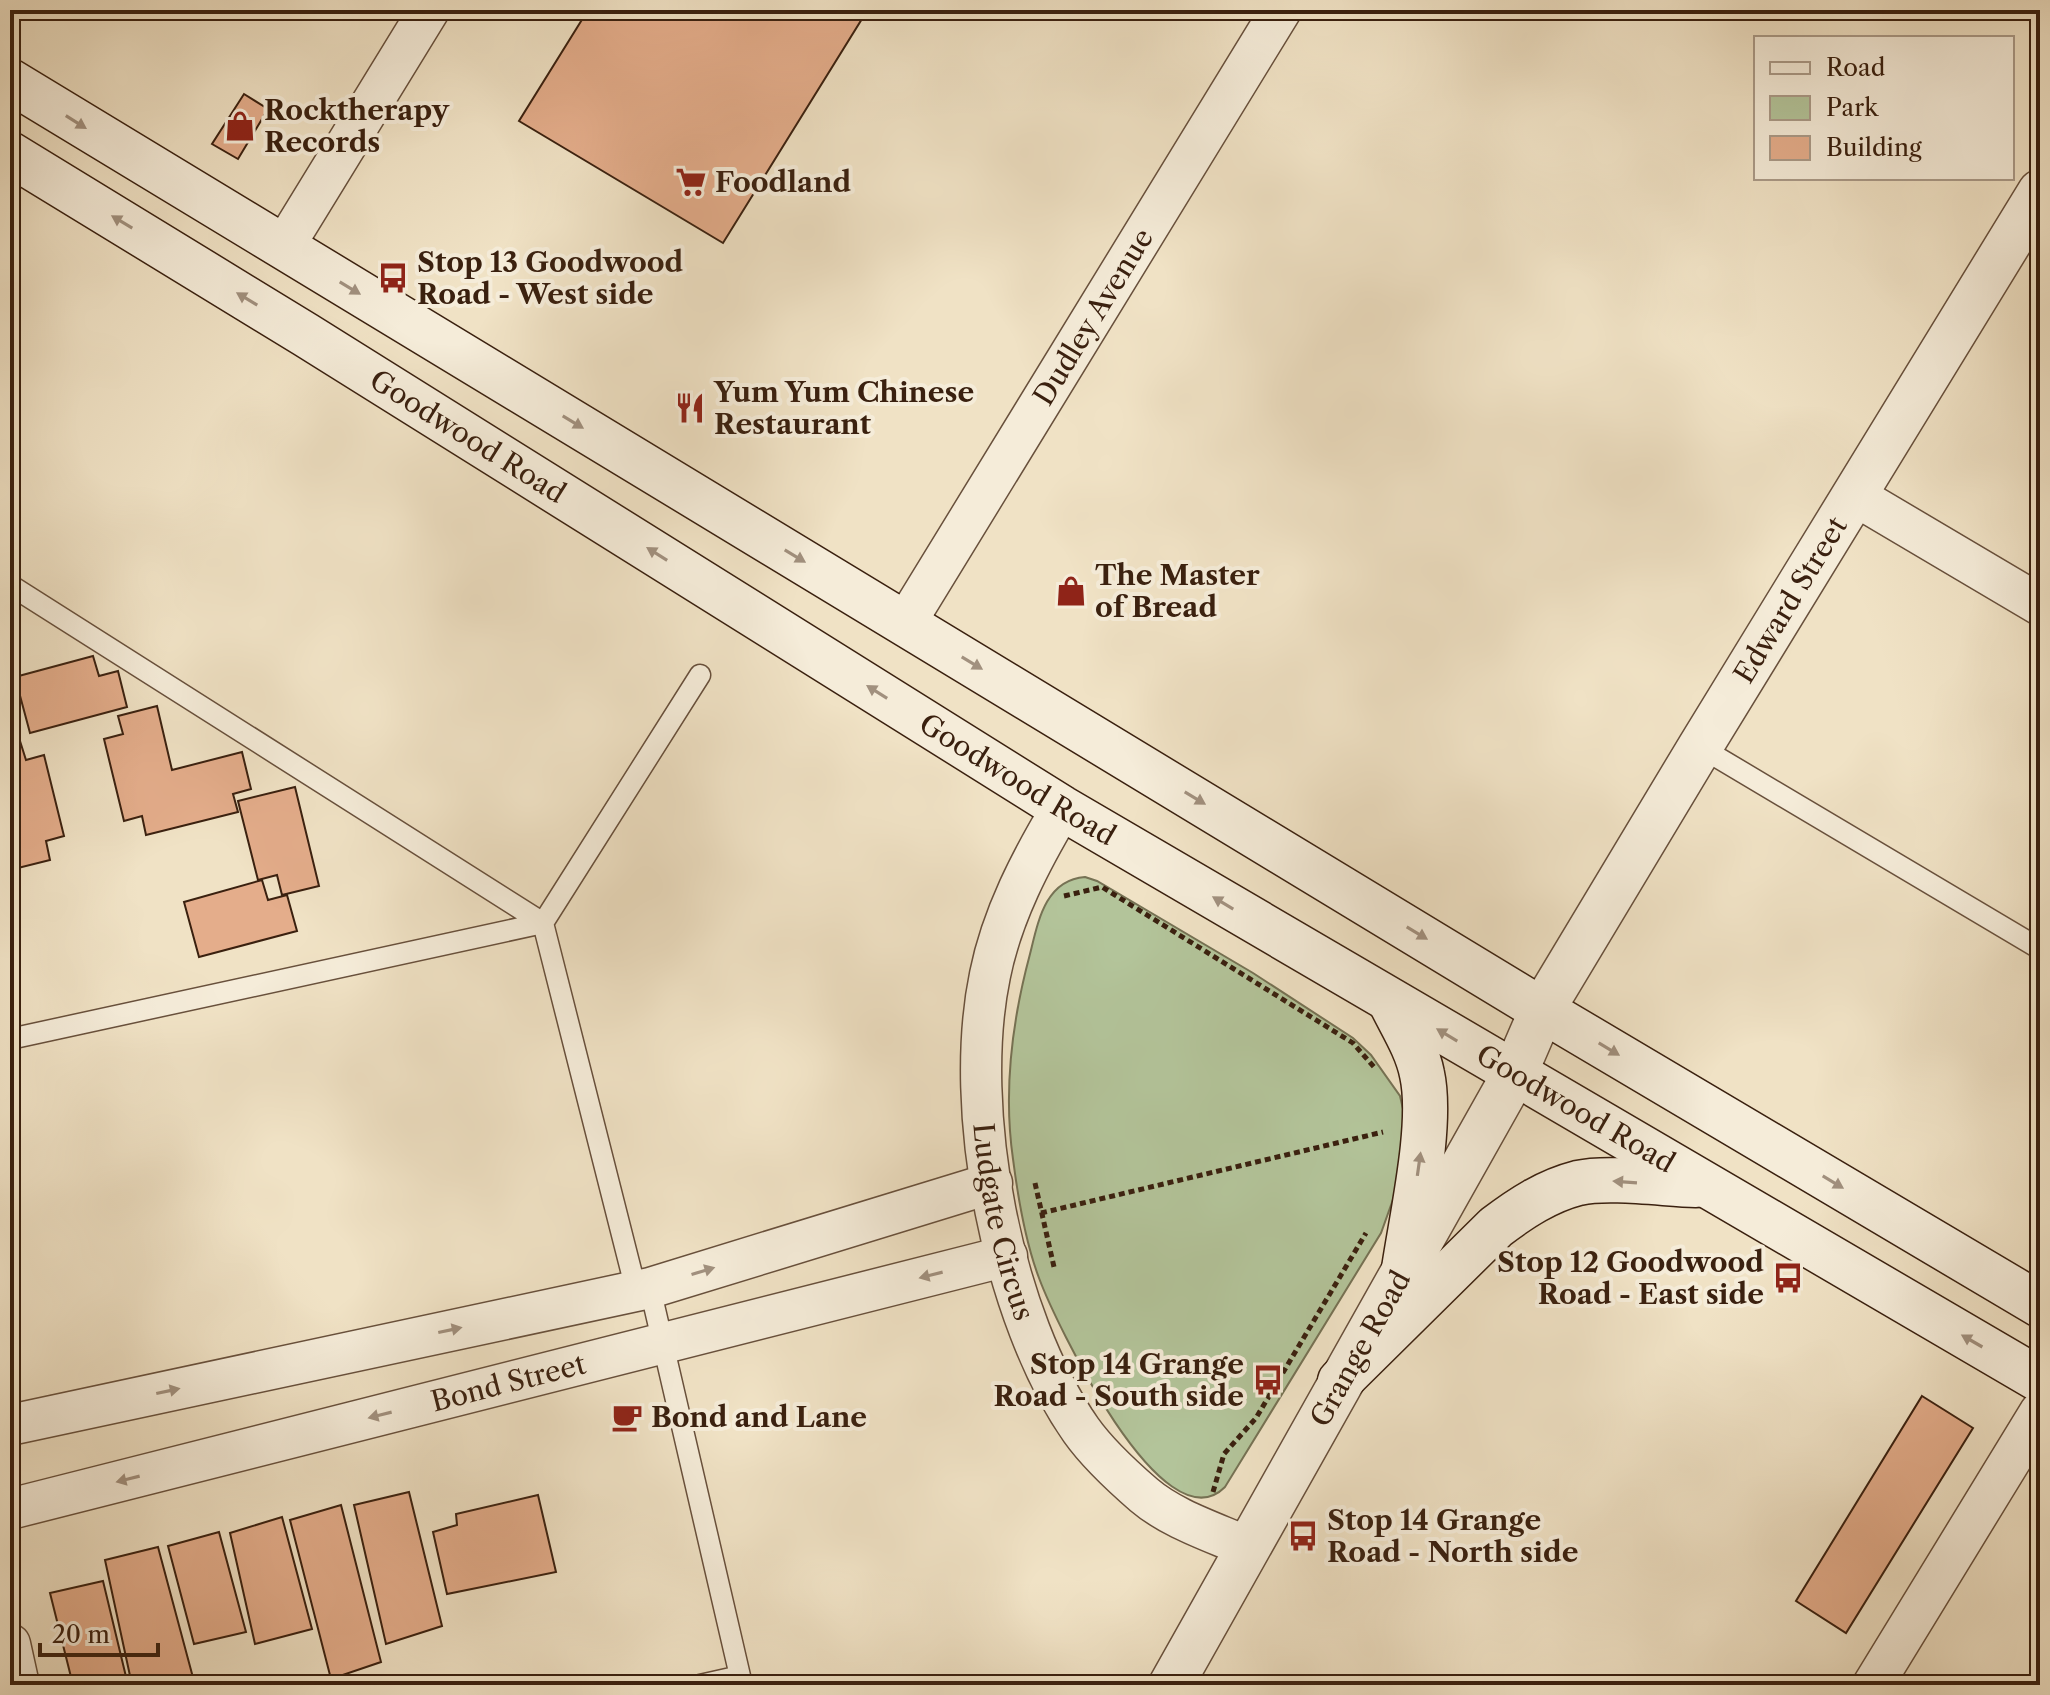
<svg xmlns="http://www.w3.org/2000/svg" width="2050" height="1695" viewBox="0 0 2050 1695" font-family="'Libre Caslon Text',serif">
<rect width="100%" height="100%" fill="#f0e2c5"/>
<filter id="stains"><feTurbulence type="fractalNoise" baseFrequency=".0025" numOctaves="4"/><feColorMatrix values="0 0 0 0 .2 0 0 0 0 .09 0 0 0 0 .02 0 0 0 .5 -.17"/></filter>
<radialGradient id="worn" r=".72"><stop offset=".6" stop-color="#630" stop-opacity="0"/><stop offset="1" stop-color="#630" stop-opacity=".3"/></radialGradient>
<path fill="#b3c49a" stroke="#767254" stroke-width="2" d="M1085 877 1097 881 1253 973 1353 1038 1371 1055 1400 1096 1406 1122 1405 1166 1381 1233 1225 1487C1163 1549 1055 1321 1039 1278 1025 1241 1018 1198 1013 1159 1003 1090 1012 1021 1030 954 1038 922 1045 880 1085 877Z"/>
<g fill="#e4ad8b" stroke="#3a200f" stroke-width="2">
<polygon points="588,10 859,10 865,14 723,243 519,121"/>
<polygon points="244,94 268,109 238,159 212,144"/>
<polygon points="93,656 99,676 118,671 127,707 30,733 15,677"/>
<polygon points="157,706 172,770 242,752 251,789 233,794 238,812 146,835 142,816 124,821 104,739 123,734 118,716"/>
<polygon points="20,741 26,760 44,755 64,836 46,841 50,860 10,870 10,743"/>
<polygon points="295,787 319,886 282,895 277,875 258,880 238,801"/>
<polygon points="262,880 268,900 287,895 297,931 199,957 184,902"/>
<polygon points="1922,1396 1973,1428 1846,1633 1796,1601"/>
<polygon points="409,1492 442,1626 386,1644 354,1505"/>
<polygon points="538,1495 556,1572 447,1594 433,1532 457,1525 456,1514"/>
<polygon points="341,1505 381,1662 331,1679 290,1520"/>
<polygon points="282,1517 312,1629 255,1644 230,1533"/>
<polygon points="219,1532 246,1632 194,1644 168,1546"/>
<polygon points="158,1547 195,1685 132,1685 105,1560"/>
<polygon points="103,1581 128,1685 73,1685 50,1593"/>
</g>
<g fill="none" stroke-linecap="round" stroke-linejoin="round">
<g stroke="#68503c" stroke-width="23">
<g id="service">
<polyline points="10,585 543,923 10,1039"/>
<polyline points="1700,747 2040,949"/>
<polyline points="650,1288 740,1676 700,1685"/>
<polyline points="636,1290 543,923 700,675"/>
</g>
</g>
<g stroke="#68503c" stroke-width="43">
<g id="minor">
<polyline points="283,248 429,10"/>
<polyline points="1854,495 2040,605"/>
<path id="s1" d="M906 622 1281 10"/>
<path id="s2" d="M1062 808C1031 860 1002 915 990 975 962 1109 1002 1317 1081 1430 1098 1454 1122 1476 1144 1495 1172 1519 1213 1532 1247 1547"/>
<polyline points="10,1425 650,1288 992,1183"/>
<path id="s3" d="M10 1509 1007 1256"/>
<polyline points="10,1644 19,1685"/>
<polyline points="1873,1685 2040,1412"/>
</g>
</g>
<g stroke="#68503c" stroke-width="47">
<g id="tertiary">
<path id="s4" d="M1171 1685 1514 1075 1542 1010 1700 747 2040 192"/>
</g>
</g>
<g stroke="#3a200f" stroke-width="47">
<g id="secondary">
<polyline points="10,81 1542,1010 2040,1305"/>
<path id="s5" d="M10 154 306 335 1062 808 2040 1380"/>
<path d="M1390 1001C1401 1024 1417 1048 1422 1074 1433 1124 1412 1215 1404 1269"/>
<path d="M1340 1381 1496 1227C1521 1208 1547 1191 1578 1183 1608 1176 1664 1184 1696 1185"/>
</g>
</g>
<g stroke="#3a200f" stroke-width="5" stroke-dasharray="6 4" stroke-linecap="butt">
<polyline points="1064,896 1102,887 1353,1043 1374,1067"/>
<polyline points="1035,1183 1054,1267"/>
<polyline points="1041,1213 1383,1132"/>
<polyline points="1213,1492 1224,1454 1256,1418 1366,1233"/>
</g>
<use href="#service" stroke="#f5ecd9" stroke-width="20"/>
<use href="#minor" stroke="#f5ecd9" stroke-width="40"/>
<use href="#tertiary" stroke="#f5ecd9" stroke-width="44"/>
<use href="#secondary" stroke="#f5ecd9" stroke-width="44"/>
</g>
<defs><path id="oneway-solid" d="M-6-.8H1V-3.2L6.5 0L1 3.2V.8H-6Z" transform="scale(2)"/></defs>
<g fill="#a1907e">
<use href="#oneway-solid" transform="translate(76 122) rotate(32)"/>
<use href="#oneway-solid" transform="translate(122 222) rotate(-149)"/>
<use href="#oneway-solid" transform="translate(350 288) rotate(31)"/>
<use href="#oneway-solid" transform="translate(247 299) rotate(-149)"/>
<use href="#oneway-solid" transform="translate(573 422) rotate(31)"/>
<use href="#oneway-solid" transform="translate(657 554) rotate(-148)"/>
<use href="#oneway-solid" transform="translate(795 556) rotate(31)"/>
<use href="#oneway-solid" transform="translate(972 663) rotate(31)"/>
<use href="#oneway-solid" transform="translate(877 692) rotate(-148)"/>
<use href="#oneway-solid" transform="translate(1195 798) rotate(31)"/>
<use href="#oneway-solid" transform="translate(1223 903) rotate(-149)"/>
<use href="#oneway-solid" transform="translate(1417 933) rotate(31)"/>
<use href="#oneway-solid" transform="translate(1447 1035) rotate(-149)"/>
<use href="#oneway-solid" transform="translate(1609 1049) rotate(31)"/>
<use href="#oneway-solid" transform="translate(1419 1164) rotate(-82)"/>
<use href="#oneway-solid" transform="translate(1625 1182) rotate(-176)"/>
<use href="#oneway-solid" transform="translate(1833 1182) rotate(31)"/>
<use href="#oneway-solid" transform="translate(703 1271) rotate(-17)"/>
<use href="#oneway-solid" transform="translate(931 1275) rotate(166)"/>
<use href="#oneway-solid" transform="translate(450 1330) rotate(-12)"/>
<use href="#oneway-solid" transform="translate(1972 1341) rotate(-150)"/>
<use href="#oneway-solid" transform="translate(168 1391) rotate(-12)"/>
<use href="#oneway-solid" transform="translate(380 1415) rotate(166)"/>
<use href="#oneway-solid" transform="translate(128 1479) rotate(166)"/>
</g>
<defs>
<g id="shop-bare" transform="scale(2.4)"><path d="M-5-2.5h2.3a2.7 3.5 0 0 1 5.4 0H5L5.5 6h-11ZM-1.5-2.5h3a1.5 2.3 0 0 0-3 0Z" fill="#8f2418" stroke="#f5ecd9" stroke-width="2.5" paint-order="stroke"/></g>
<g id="supermarket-bare" transform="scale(2.4)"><path d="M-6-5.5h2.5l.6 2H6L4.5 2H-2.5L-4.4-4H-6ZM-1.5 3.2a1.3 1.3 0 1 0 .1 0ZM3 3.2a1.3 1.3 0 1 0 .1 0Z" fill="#8f2418" stroke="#f5ecd9" stroke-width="2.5" paint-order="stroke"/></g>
<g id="bus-bare" transform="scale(2.4)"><path d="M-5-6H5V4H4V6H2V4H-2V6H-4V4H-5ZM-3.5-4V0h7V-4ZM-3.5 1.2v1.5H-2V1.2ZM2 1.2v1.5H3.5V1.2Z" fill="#8f2418" stroke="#f5ecd9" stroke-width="2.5" paint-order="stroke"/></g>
<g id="restaurant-bare" transform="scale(2.4)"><path d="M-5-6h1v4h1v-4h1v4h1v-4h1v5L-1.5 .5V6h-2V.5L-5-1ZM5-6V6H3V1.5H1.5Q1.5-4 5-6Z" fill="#8f2418" stroke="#f5ecd9" stroke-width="2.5" paint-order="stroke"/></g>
<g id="cafe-bare" transform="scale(2.4)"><path d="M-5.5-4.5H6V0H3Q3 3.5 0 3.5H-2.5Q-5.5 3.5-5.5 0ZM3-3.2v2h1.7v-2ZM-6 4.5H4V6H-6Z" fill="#8f2418" stroke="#f5ecd9" stroke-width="2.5" paint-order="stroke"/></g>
</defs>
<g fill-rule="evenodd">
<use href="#shop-bare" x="240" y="126"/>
<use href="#supermarket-bare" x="691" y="182"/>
<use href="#bus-bare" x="393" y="278"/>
<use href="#restaurant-bare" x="690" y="408"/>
<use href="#shop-bare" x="1071" y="591"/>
<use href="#bus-bare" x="1788" y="1278"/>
<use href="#bus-bare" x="1268" y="1380"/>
<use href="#cafe-bare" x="627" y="1417"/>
<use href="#bus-bare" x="1303" y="1536"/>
</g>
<g text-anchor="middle" stroke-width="8" stroke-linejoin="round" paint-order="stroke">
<g font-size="28" font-weight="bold" fill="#3a200f" stroke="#f5ecd9" text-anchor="start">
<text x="264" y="120">Rocktherapy<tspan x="264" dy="32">Records</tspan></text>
<text x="715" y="192">Foodland</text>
<text x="417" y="272">Stop 13 Goodwood<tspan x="417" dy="32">Road - West side</tspan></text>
<text x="714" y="402">Yum Yum Chinese<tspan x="714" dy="32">Restaurant</tspan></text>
<text x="1095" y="585">The Master<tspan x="1095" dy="32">of Bread</tspan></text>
<text x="1764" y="1272" text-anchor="end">Stop 12 Goodwood<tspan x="1764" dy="32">Road - East side</tspan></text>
<text x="1244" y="1374" text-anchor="end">Stop 14 Grange<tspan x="1244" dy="32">Road - South side</tspan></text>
<text x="651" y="1427">Bond and Lane</text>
<text x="1327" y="1530">Stop 14 Grange<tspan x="1327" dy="32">Road - North side</tspan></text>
</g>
<g font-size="28" fill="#3a200f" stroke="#f5ecd9">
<text dy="10" stroke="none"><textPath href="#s1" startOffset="358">Dudley Avenue</textPath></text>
<text dy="10" stroke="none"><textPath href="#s5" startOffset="538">Goodwood Road</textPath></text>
<text dy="10" stroke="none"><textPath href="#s4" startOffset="1250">Edward Street</textPath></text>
<text dy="10" stroke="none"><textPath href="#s5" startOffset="1186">Goodwood Road</textPath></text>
<text dy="10" stroke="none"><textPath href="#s5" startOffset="1834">Goodwood Road</textPath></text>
<text dy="10" stroke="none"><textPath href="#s2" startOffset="432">Ludgate Circus</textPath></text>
<text dy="10" stroke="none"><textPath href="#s4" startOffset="386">Grange Road</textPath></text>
<text dy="10" stroke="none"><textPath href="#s3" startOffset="514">Bond Street</textPath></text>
</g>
</g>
<rect width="2050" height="1695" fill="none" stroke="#f0e2c5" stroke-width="40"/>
<rect x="12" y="12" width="2026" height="1671" fill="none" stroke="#3a200f" stroke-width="4"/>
<rect x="20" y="20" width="2010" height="1655" fill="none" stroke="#3a200f" stroke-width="2"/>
<rect x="1754" y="36" width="260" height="144" fill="#f5ecd9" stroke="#aa9a88" stroke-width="2"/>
<rect x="1770" y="62" width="40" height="12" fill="#f5ecd9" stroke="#aa9a88" stroke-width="2"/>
<text x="1826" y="76" font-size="24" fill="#3a200f">Road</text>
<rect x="1770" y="96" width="40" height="24" fill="#b3c49a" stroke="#aa9a88" stroke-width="2"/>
<text x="1826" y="116" font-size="24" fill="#3a200f">Park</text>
<rect x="1770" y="136" width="40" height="24" fill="#e4ad8b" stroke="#aa9a88" stroke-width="2"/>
<text x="1826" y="156" font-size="24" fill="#3a200f">Building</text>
<path d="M40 1643v12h118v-12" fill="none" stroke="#3a200f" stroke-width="4"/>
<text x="52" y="1643" font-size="24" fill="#3a200f" stroke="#f5ecd9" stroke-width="6" paint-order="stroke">20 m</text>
<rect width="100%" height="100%" filter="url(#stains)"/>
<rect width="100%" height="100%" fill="url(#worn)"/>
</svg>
